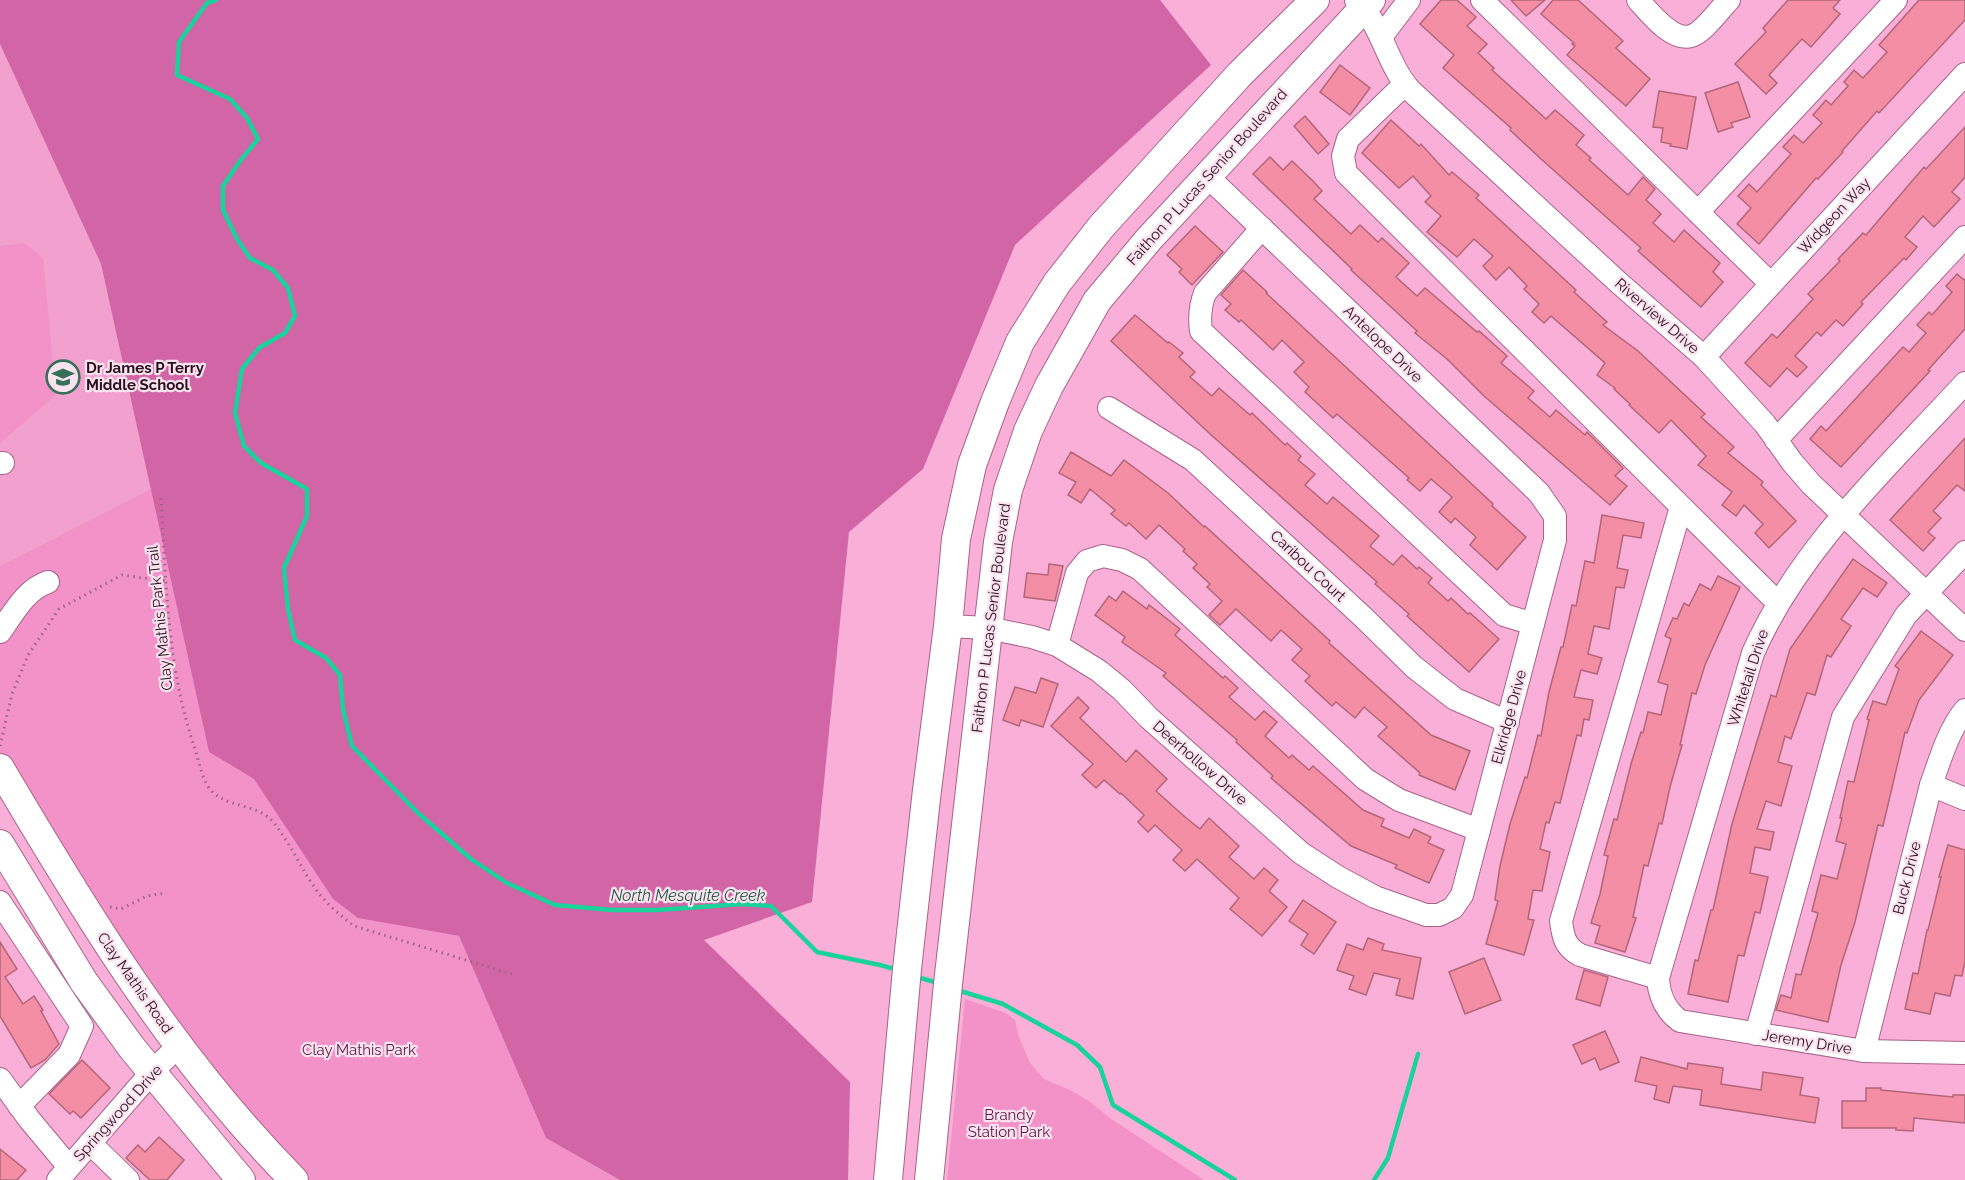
<svg xmlns="http://www.w3.org/2000/svg" width="1965" height="1180" viewBox="0 0 1965 1180" font-family="Raleway,sans-serif">
<rect width="100%" height="100%" fill="#faafd8"/>
<polygon fill="#f2a1ce" points="0,44 101,264 151,489 0,566"/>
<g fill="#f292c8">
<polygon points="24,243 43,258 56,395 0,443 0,246"/>
<polygon points="151,489 209,752 254,779 333,899 358,918 459,936 546,1138 620,1180 305,1180 191,1053 0,758 0,566"/>
<polygon points="965,999 1006,1013 1015,1020 1019,1037 1030,1063 1044,1079 1072,1091 1090,1102 1110,1118 1204,1180 947,1180"/>
</g>
<polygon fill="#d265a6" points="0,0 1160,0 1211,65 1015,245 923,469 849,532 812,902 704,940 850,1082 848,1180 620,1180 546,1138 459,936 358,918 333,899 254,779 209,752 101,264 0,44"/>
<g fill="none" stroke-linecap="round" stroke-linejoin="round">
<g stroke="#1ad29b" stroke-width="4.5">
<polyline points="216,0 207,3 179,42 177,75 230,99 247,118 258,139 240,161 223,186 223,210 237,239 250,258 273,270 288,288 295,316 285,333 259,348 242,369 235,413 244,446 261,463 307,489 307,516 284,568 288,609 295,640 326,658 340,675 343,709 352,746 418,813 471,859 507,883 555,905 612,910 658,910 741,904 771,906 817,952 880,965 898,970"/>
<polyline points="917,977 938,983"/>
<polyline points="957,990 1003,1004 1077,1045 1100,1067 1113,1105 1235,1180"/>
<polyline points="1374,1180 1388,1158 1418,1054"/>
</g>
</g>
<g fill="#f38ea5" stroke="#b46679" stroke-width="1.5">
<polygon points="1441,0 1457,0 1476,17 1467,26 1487,44 1478,53 1494,68 1492,70 1546,119 1555,110 1584,135 1576,145 1591,158 1589,160 1628,195 1643,177 1655,189 1646,200 1661,214 1653,223 1674,242 1684,230 1720,263 1713,272 1723,282 1701,307 1638,251 1641,248 1541,159 1510,130 1511,128 1443,68 1454,55 1420,24"/>
<polygon points="1511,0 1545,0 1526,16"/>
<polygon points="1553,0 1578,0 1623,41 1616,48 1650,79 1626,106 1567,55 1575,46 1572,44 1574,43 1541,14"/>
<polygon points="1788,0 1840,0 1833,8 1840,14 1811,47 1802,39 1769,75 1777,83 1766,94 1735,64 1766,32 1763,28"/>
<polygon points="1919,0 1965,0 1965,20 1879,113 1877,111 1842,151 1843,152 1818,179 1816,178 1759,244 1737,224 1751,208 1738,196 1749,184 1757,192 1791,154 1783,147 1794,135 1803,143 1822,123 1813,115 1826,100 1831,105 1848,86 1844,82 1854,70 1863,78 1887,52 1879,45"/>
<polygon points="1340,65 1370,88 1350,115 1320,92"/>
<polygon points="1738,82 1750,117 1731,123 1733,127 1718,132 1705,93"/>
<polygon points="1659,91 1696,97 1687,149 1670,146 1671,144 1661,142 1663,128 1653,127"/>
<polygon points="1305,116 1329,144 1318,154 1294,126"/>
<polygon points="1391,120 1419,146 1421,144 1449,175 1452,172 1479,195 1476,198 1576,290 1574,292 1607,322 1603,325 1638,351 1705,414 1701,417 1734,447 1728,453 1763,482 1761,485 1796,521 1769,548 1755,533 1763,524 1744,505 1736,516 1722,505 1732,492 1698,465 1706,456 1671,420 1659,433 1629,405 1630,404 1614,389 1615,388 1597,375 1605,363 1551,316 1544,323 1532,312 1539,304 1524,289 1527,286 1509,267 1496,280 1483,266 1493,256 1474,239 1457,257 1427,232 1441,216 1425,202 1431,196 1413,176 1399,188 1362,153"/>
<polygon points="1965,127 1965,177 1952,192 1960,199 1934,227 1923,216 1905,237 1917,247 1906,260 1904,258 1861,302 1863,304 1843,326 1836,320 1821,336 1817,332 1795,356 1807,367 1797,377 1787,368 1770,387 1745,363 1772,334 1777,338 1813,299 1808,294 1840,261 1838,259 1863,233 1866,235 1924,167 1926,169"/>
<polygon points="1270,157 1283,170 1292,161 1313,181 1322,191 1314,199 1351,234 1360,225 1378,242 1382,238 1409,263 1396,277 1417,296 1425,288 1477,332 1479,331 1507,356 1501,363 1534,391 1528,398 1550,417 1556,410 1585,435 1587,432 1623,468 1615,476 1627,486 1610,505 1484,396 1447,359 1415,333 1417,331 1351,270 1352,269 1253,174"/>
<polygon points="1195,226 1223,252 1192,285 1179,272 1182,269 1167,255"/>
<polygon points="1243,270 1267,292 1266,293 1431,446 1493,504 1492,506 1526,537 1497,570 1470,545 1476,537 1455,518 1451,523 1439,512 1452,497 1431,479 1420,491 1407,480 1409,478 1337,414 1333,418 1305,392 1309,387 1294,372 1304,362 1282,340 1273,350 1241,320 1239,322 1225,310 1231,304 1221,295"/>
<polygon points="1957,274 1964,280 1965,279 1965,329 1928,370 1930,371 1841,467 1810,439 1821,426 1826,431 1903,347 1909,352 1926,333 1917,325 1929,312 1932,315 1952,292 1946,286"/>
<polygon points="1135,315 1168,343 1169,342 1183,353 1179,357 1195,372 1190,377 1212,396 1219,388 1250,415 1252,413 1285,445 1287,443 1301,456 1298,460 1315,474 1305,485 1327,504 1333,497 1379,536 1370,546 1393,565 1402,555 1417,569 1419,567 1432,578 1428,583 1448,601 1451,598 1468,614 1470,613 1499,639 1469,672 1407,616 1409,614 1375,584 1377,582 1209,433 1111,341"/>
<polygon points="1965,438 1965,491 1957,485 1933,511 1941,518 1928,532 1935,538 1923,551 1890,520"/>
<polygon points="1071,452 1111,476 1124,460 1168,493 1204,527 1205,526 1330,641 1329,643 1431,735 1470,751 1455,790 1419,775 1420,773 1378,736 1387,727 1364,707 1355,718 1336,702 1332,706 1305,681 1310,676 1292,660 1302,649 1281,630 1271,641 1236,609 1220,625 1209,615 1222,601 1207,587 1210,584 1193,568 1197,564 1183,551 1185,549 1159,525 1146,539 1129,523 1126,526 1111,514 1115,510 1090,489 1081,503 1068,495 1076,482 1059,473"/>
<polygon points="1602,515 1644,523 1641,538 1623,535 1617,568 1628,570 1624,588 1616,587 1609,629 1594,626 1588,654 1602,658 1597,674 1581,670 1574,697 1593,700 1589,720 1584,719 1581,736 1577,735 1560,803 1555,802 1549,823 1546,822 1540,849 1550,852 1542,891 1533,890 1528,919 1534,920 1524,955 1486,944 1498,901 1495,900 1500,866 1510,824 1525,777 1527,778 1538,735 1541,736 1549,692 1561,647 1563,647 1572,605 1576,606 1585,561 1594,563"/>
<polygon points="1853,559 1887,583 1877,597 1863,588 1841,619 1851,626 1831,657 1827,655 1815,695 1807,693 1791,739 1785,736 1778,762 1792,766 1781,806 1766,801 1757,829 1774,832 1770,850 1755,847 1750,873 1768,877 1760,913 1755,912 1744,956 1738,955 1728,1002 1688,994 1695,960 1698,961 1711,910 1713,910 1732,824 1771,695 1776,697 1790,649"/>
<polygon points="1049,564 1063,566 1055,601 1024,597 1027,573 1048,575"/>
<polygon points="1718,576 1740,587 1705,665 1696,694 1692,693 1680,745 1682,745 1670,787 1662,824 1659,823 1648,866 1644,865 1633,917 1636,918 1625,952 1595,943 1600,926 1591,923 1600,894 1608,856 1604,855 1614,819 1617,820 1631,764 1641,732 1643,733 1648,712 1661,715 1668,685 1658,682 1671,639 1665,636 1673,618 1677,619 1684,603 1689,606 1700,584 1711,590"/>
<polygon points="1123,591 1147,609 1149,605 1180,629 1175,635 1223,678 1225,676 1238,688 1229,697 1255,720 1264,711 1277,722 1265,736 1289,758 1292,755 1309,770 1313,766 1363,810 1384,819 1381,826 1409,838 1414,829 1431,837 1428,843 1444,850 1429,883 1395,868 1397,865 1351,846 1271,778 1273,776 1236,742 1237,740 1163,676 1166,673 1122,642 1125,637 1095,615 1109,596 1116,601"/>
<polygon points="1921,631 1953,655 1919,700 1907,733 1905,732 1883,826 1878,825 1855,922 1841,965 1828,1022 1776,1010 1781,995 1791,998 1796,974 1801,975 1818,913 1812,911 1821,875 1837,879 1846,844 1836,841 1842,818 1840,818 1848,781 1854,782 1869,720 1867,719 1873,701 1886,705 1899,669 1895,666"/>
<polygon points="1041,678 1058,684 1043,727 1021,720 1019,726 1003,720 1015,687 1036,693"/>
<polygon points="1078,697 1089,708 1080,718 1126,762 1136,750 1167,779 1156,791 1185,817 1200,829 1209,818 1239,846 1229,857 1254,879 1264,868 1278,880 1269,891 1287,907 1262,936 1230,909 1239,898 1197,859 1185,871 1173,860 1182,850 1155,825 1148,832 1138,822 1144,815 1121,793 1120,794 1104,780 1096,788 1082,775 1093,764 1051,726"/>
<polygon points="1948,845 1965,850 1965,961 1962,976 1955,975 1950,996 1935,993 1930,1014 1905,1009 1913,973 1918,974 1927,930 1928,930 1941,877 1939,877"/>
<polygon points="1303,900 1336,922 1314,954 1301,945 1308,934 1289,921"/>
<polygon points="1368,938 1384,944 1382,950 1421,958 1413,999 1396,995 1400,979 1374,973 1366,995 1349,989 1354,976 1337,970 1347,944 1363,950"/>
<polygon points="0,942 17,969 5,977 23,1004 34,996 43,1010 41,1011 59,1044 45,1060 31,1068 0,1016"/>
<polygon points="1484,958 1501,1000 1465,1014 1449,972"/>
<polygon points="1584,970 1608,977 1600,1006 1576,999"/>
<polygon points="1605,1031 1619,1062 1600,1070 1595,1058 1582,1064 1573,1045"/>
<polygon points="1641,1057 1687,1069 1688,1063 1723,1068 1721,1084 1761,1090 1763,1072 1803,1078 1800,1095 1819,1098 1815,1123 1700,1105 1702,1090 1673,1086 1669,1103 1654,1099 1657,1086 1635,1081"/>
<polygon points="82,1060 110,1088 81,1118 73,1111 70,1114 49,1094"/>
<polygon points="1866,1088 1881,1088 1881,1090 1953,1097 1953,1095 1965,1095 1965,1123 1914,1118 1913,1131 1896,1130 1896,1128 1842,1128 1842,1101 1866,1101"/>
<polygon points="159,1137 184,1160 167,1180 150,1180 126,1158 138,1145 145,1152"/>
<polygon points="0,1149 26,1170 17,1180 0,1180"/>
</g>
<g fill="none" stroke-linecap="round" stroke-linejoin="round">
<g stroke="#a8638a" stroke-width="24">
<g id="minor">
<path d="M1356 0C1382 24 1386 63 1410 90L1619 283 1704 357 1765 424 1792 462 1811 484 1965 630"/>
<polyline points="1482,0 1771,284"/>
<path d="M1638 0C1649 12 1672 42 1691 36 1703 33 1720 9 1729 0"/>
<polyline points="1381,37 1409,0"/>
<polyline points="1405,84 1348,139 1343,156 1346,173 1778,603"/>
<polyline points="1698,212 1896,0"/>
<path d="M1262 228 1205 293C1200 306 1199 317 1201 331L1504 615 1533 624"/>
<polyline points="1704,357 1965,74"/>
<path d="M1965 383C1888 467 1799 548 1753 653L1658 978C1659 996 1665 1010 1680 1021L1864 1051 1965 1053"/>
<polyline points="1109,408 1193,460 1363,617 1414,667 1455,699 1508,722"/>
<polyline points="1776,440 1965,237"/>
<polyline points="0,463 3,463"/>
<polyline points="948,626 988,628 1032,637 1057,645 1099,671 1122,690 1149,718 1301,853 1338,877 1375,897 1426,915 1439,915 1453,908 1462,895 1555,540 1555,516 1539,493 1207,176"/>
<path d="M0 632C13 614 26 589 48 582"/>
<polyline points="1057,645 1077,573 1087,561 1103,556 1122,560 1140,569 1365,779 1399,800 1479,830"/>
<polyline points="1931,785 1965,799"/>
<polyline points="0,902 82,1026 69,1055 19,1106"/>
<path d="M1658 978 1580 955C1565 947 1563 937 1561 921L1681 507"/>
<polyline points="1756,1034 1843,717 1906,615 1965,552"/>
<path d="M1864 1051 1931 785C1940 760 1948 731 1965 710"/>
<polyline points="0,1079 29,1119 69,1167"/>
<polyline points="90,1143 128,1180"/>
<polyline points="58,1180 152,1072 178,1046"/>
</g>
</g>
<g stroke="#a8638a" stroke-width="30">
<g id="major">
<path d="M0 768C86 914 174 1059 294 1180"/>
<polyline points="0,844 84,982 132,1048 241,1180"/>
<polyline points="888,1180 907,969 927,790 948,626 956,539 972,465 995,402 1020,342 1057,283 1101,227 1240,74 1315,0"/>
<polyline points="929,1180 948,984 998,542 1008,490 1028,431 1049,386 1097,301 1149,239 1371,0"/>
</g>
</g>
<g stroke="#9c6684" stroke-width="3" stroke-dasharray="1.5 4.5" stroke-linecap="butt">
<path d="M161 498C166 581 167 666 194 746 198 758 201 774 207 785 221 809 257 802 273 822 290 842 300 867 315 888 325 903 340 915 354 926L515 975"/>
<polyline points="0,746 12,694 28,655 59,609 122,575 165,581"/>
<polyline points="110,907 121,909 147,896 166,893"/>
</g>
<use href="#minor" stroke="#fff" stroke-width="22"/>
<use href="#major" stroke="#fff" stroke-width="28"/>
</g>
<defs>
<g id="school-ring" transform="scale(1.725)"><circle r="9.5" fill="#fae3ef" stroke="#367059" stroke-width="1.5"/><path d="M0-5L7-2L0 1L-7-2ZM-4 1L0 2.5L4 1V4Q0 6-4 4Z" fill="#367059"/></g>
</defs>
<g fill-rule="evenodd">
<use href="#school-ring" x="63" y="377"/>
</g>
<g text-anchor="middle" stroke-width="4.5" stroke-linejoin="round" paint-order="stroke">
<g font-size="15" fill="#2a0f1f" stroke="#fae3ef">
<text transform="translate(1207 177) rotate(-48)" y="5">Faithon P Lucas Senior Boulevard</text>
<text transform="translate(1834 216) rotate(-47)" y="5">Widgeon Way</text>
<text transform="translate(1657 316) rotate(41)" y="5">Riverview Drive</text>
<text transform="translate(1383 344) rotate(44)" y="5">Antelope Drive</text>
<text transform="translate(1308 566) rotate(43)" y="5">Caribou Court</text>
<text transform="translate(160 618) rotate(-96)" y="5">Clay Mathis Park Trail</text>
<text transform="translate(991 618) rotate(-83)" y="5">Faithon P Lucas Senior Boulevard</text>
<text transform="translate(1748 678) rotate(-72)" y="5">Whitetail Drive</text>
<text transform="translate(1509 717) rotate(-75)" y="5">Elkridge Drive</text>
<text transform="translate(1200 763) rotate(41)" y="5">Deerhollow Drive</text>
<text transform="translate(1907 878) rotate(-76)" y="5">Buck Drive</text>
<text transform="translate(135 983) rotate(55)" y="5">Clay Mathis Road</text>
<text transform="translate(1807 1042) rotate(9)" y="5">Jeremy Drive</text>
<text transform="translate(118 1113) rotate(-48)" y="5">Springwood Drive</text>
</g>
<g font-size="15" font-weight="bold" fill="#2a0f1f" stroke="#fae3ef" text-anchor="start">
<text x="86" y="373">Dr James P Terry<tspan x="86" dy="17">Middle School</tspan></text>
</g>
<g font-size="15" fill="#5d1844" stroke="#fae3ef">
<text x="359" y="1055">Clay Mathis Park</text>
<text x="1009" y="1120">Brandy<tspan x="1009" dy="17">Station Park</tspan></text>
</g>
<g font-size="16" font-style="italic" fill="#1d5c45" stroke="#fae3ef">
<text x="688" y="901">North Mesquite Creek</text>
</g>
</g>
</svg>
